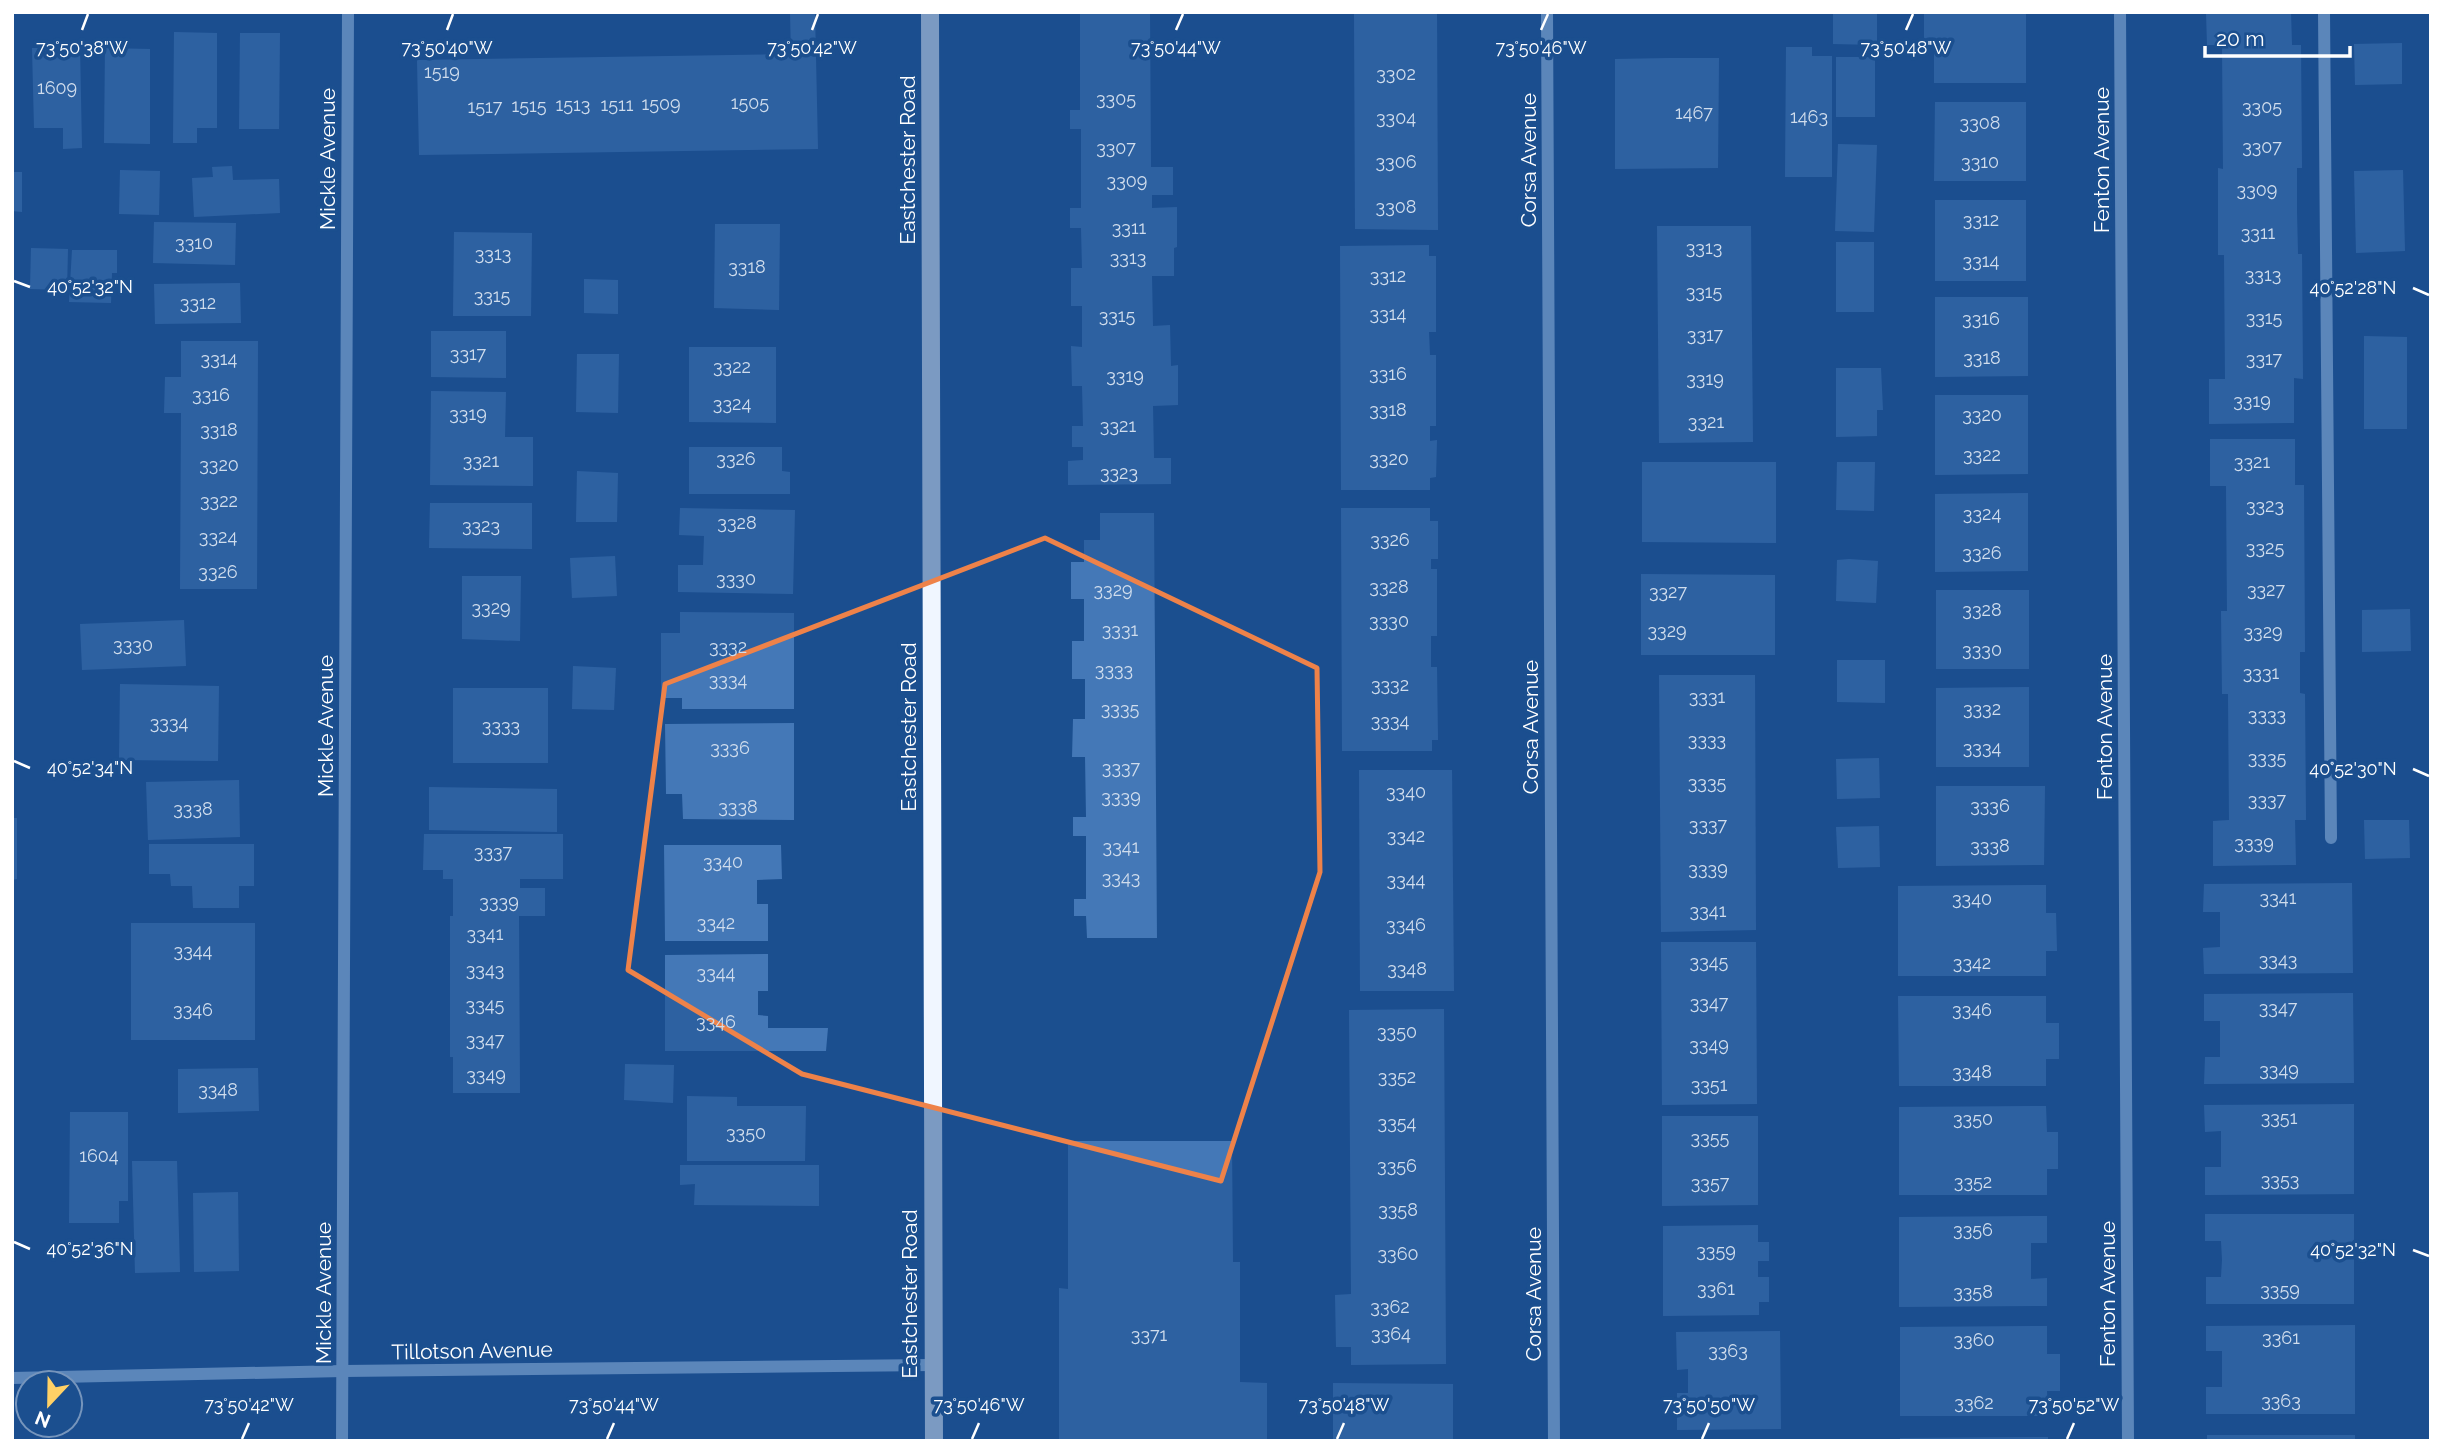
<svg xmlns="http://www.w3.org/2000/svg" width="2443" height="1453" viewBox="0 0 2443 1453" font-family="Raleway,sans-serif">
<rect width="100%" height="100%" fill="#1b4f8f"/>
<g fill="#4478b7">
<polygon points="790,12 815,12 818,149 419,155 417,60 791,54"/>
<polygon points="1080,12 1150,12 1151,167 1173,167 1173,195 1152,195 1152,208 1177,207 1177,247 1174,248 1174,276 1152,276 1153,326 1170,325 1171,366 1178,365 1178,405 1153,406 1154,458 1171,458 1171,484 1068,485 1068,461 1083,460 1083,447 1072,447 1072,426 1083,426 1082,386 1072,386 1071,346 1082,347 1082,306 1071,306 1071,268 1082,268 1081,228 1070,228 1070,208 1081,208 1081,129 1070,129 1070,110 1080,110"/>
<polygon points="1354,12 1437,12 1438,230 1355,229"/>
<polygon points="1833,12 1877,12 1877,45 1833,44"/>
<polygon points="1924,12 2026,12 2026,83 1934,83 1934,45 1924,45"/>
<polygon points="2206,12 2291,12 2292,45 2301,45 2302,168 2297,168 2297,212 2298,254 2302,254 2303,379 2294,378 2294,423 2209,424 2209,379 2225,379 2224,255 2218,255 2218,168 2223,169 2222,45 2207,45"/>
<polygon points="174,32 217,33 217,128 197,128 197,143 173,143"/>
<polygon points="240,33 280,33 279,129 239,129"/>
<polygon points="2402,43 2402,84 2355,85 2354,44"/>
<polygon points="80,47 82,148 63,149 63,128 34,128 32,48"/>
<polygon points="1786,47 1812,47 1812,56 1832,56 1832,177 1785,177"/>
<polygon points="105,48 150,49 150,144 104,143"/>
<rect x="1836" y="57" width="39" height="60"/>
<polygon points="1669,58 1719,58 1718,168 1615,169 1615,59"/>
<polygon points="1935,102 2026,102 2026,181 1934,181"/>
<polygon points="1838,144 1877,145 1874,232 1835,231"/>
<polygon points="232,166 233,180 279,179 280,213 194,217 192,178 213,177 212,167"/>
<polygon points="120,170 160,171 159,215 119,214"/>
<polygon points="2403,170 2405,251 2356,253 2354,171"/>
<polygon points="12,172 22,172 22,212 12,211"/>
<rect x="1935" y="200" width="91" height="81"/>
<polygon points="154,222 236,223 235,265 153,263"/>
<polygon points="715,224 780,224 779,310 714,308"/>
<polygon points="1657,226 1751,226 1753,442 1659,443"/>
<polygon points="454,232 532,233 531,316 453,316"/>
<rect x="1836" y="242" width="38" height="70"/>
<polygon points="1429,245 1429,256 1436,256 1436,332 1429,332 1430,355 1436,355 1436,426 1430,426 1430,441 1437,440 1436,477 1430,478 1430,490 1341,490 1340,246"/>
<polygon points="31,248 68,249 67,290 30,289"/>
<polygon points="72,250 117,250 117,273 112,273 111,303 69,302"/>
<polygon points="584,279 618,280 618,314 584,313"/>
<polygon points="240,283 241,323 155,324 154,284"/>
<polygon points="1935,297 2028,297 2028,376 1935,377"/>
<polygon points="431,331 506,331 506,378 431,377"/>
<polygon points="2364,336 2407,337 2407,429 2364,429"/>
<polygon points="181,341 258,341 257,589 180,589 181,413 164,413 165,377 181,377"/>
<polygon points="689,347 776,347 776,423 689,422"/>
<polygon points="577,354 619,354 618,413 576,412"/>
<polygon points="1836,368 1881,368 1883,410 1877,410 1877,436 1836,437"/>
<polygon points="431,391 506,392 505,437 533,437 533,486 430,485"/>
<polygon points="1935,395 2028,395 2028,474 1935,475"/>
<polygon points="2210,439 2295,439 2295,485 2304,485 2305,652 2300,652 2300,693 2305,694 2306,820 2295,820 2296,865 2213,866 2213,821 2229,820 2228,694 2222,694 2221,611 2227,611 2226,486 2210,486"/>
<polygon points="689,447 782,447 782,471 790,472 790,494 689,494"/>
<polygon points="1642,462 1776,462 1776,543 1642,542"/>
<polygon points="1837,462 1875,462 1874,511 1836,510"/>
<polygon points="577,471 618,473 617,522 576,522"/>
<polygon points="2028,493 2028,571 1935,572 1935,494"/>
<polygon points="430,503 532,503 532,549 429,548"/>
<polygon points="680,508 795,510 793,594 678,592 678,565 703,565 704,536 679,535"/>
<polygon points="1341,508 1430,508 1430,521 1438,521 1438,559 1431,559 1431,569 1437,569 1437,636 1431,636 1431,667 1437,667 1438,740 1432,740 1432,751 1342,751"/>
<polygon points="1100,513 1154,513 1157,938 1087,938 1086,916 1074,916 1074,899 1086,899 1086,836 1073,836 1073,817 1086,817 1085,757 1072,757 1073,719 1085,719 1085,679 1072,679 1072,641 1084,641 1084,599 1071,599 1071,562 1084,562 1084,540 1100,540"/>
<polygon points="615,556 617,596 572,598 570,558"/>
<polygon points="1849,559 1878,561 1876,603 1836,601 1837,560"/>
<polygon points="1641,574 1775,575 1775,655 1641,655"/>
<polygon points="462,576 521,576 520,641 462,639"/>
<rect x="1936" y="590" width="93" height="79"/>
<polygon points="2410,609 2411,651 2362,652 2362,610"/>
<polygon points="680,612 794,613 794,709 682,709 682,698 661,698 661,633 680,633"/>
<polygon points="184,620 186,666 82,670 80,624"/>
<polygon points="1837,660 1885,660 1885,703 1837,702"/>
<polygon points="573,666 616,668 614,710 572,709"/>
<polygon points="1659,675 1755,675 1756,930 1661,932"/>
<polygon points="120,684 219,686 218,761 119,760"/>
<polygon points="2029,687 2029,767 1936,767 1936,688"/>
<rect x="453" y="688" width="95" height="75"/>
<polygon points="794,723 794,820 683,819 682,794 666,794 665,724"/>
<polygon points="1879,758 1880,798 1837,799 1836,759"/>
<polygon points="1359,770 1452,770 1454,991 1360,991"/>
<polygon points="239,780 240,837 148,840 146,782"/>
<polygon points="1936,786 2045,786 2044,865 1936,866"/>
<polygon points="429,787 557,789 557,832 429,830"/>
<polygon points="12,818 17,818 17,879 12,880"/>
<polygon points="2364,820 2409,820 2410,858 2365,859"/>
<polygon points="1879,826 1880,867 1838,868 1836,827"/>
<polygon points="424,834 563,834 563,879 520,879 520,888 545,888 545,916 519,916 520,1093 453,1093 453,1057 450,1057 450,916 453,916 453,879 443,879 443,870 423,870"/>
<polygon points="149,844 254,844 254,886 239,886 239,908 193,908 192,886 171,886 170,874 149,874"/>
<polygon points="664,845 781,845 782,879 757,880 757,904 768,904 768,941 665,941"/>
<polygon points="2352,883 2353,973 2204,974 2203,948 2220,947 2220,912 2203,912 2204,884"/>
<polygon points="2046,885 2046,913 2056,913 2057,951 2046,951 2046,976 1898,976 1898,886"/>
<rect x="131" y="923" width="124" height="117"/>
<polygon points="1661,942 1756,942 1757,1104 1662,1105"/>
<polygon points="768,954 768,991 758,991 758,1015 768,1016 768,1028 828,1028 826,1051 665,1051 665,955"/>
<polygon points="2353,993 2354,1083 2204,1084 2205,1057 2220,1057 2220,1021 2204,1021 2204,994"/>
<polygon points="1898,996 2046,996 2046,1023 2059,1023 2059,1059 2046,1059 2046,1086 1899,1086"/>
<polygon points="1444,1009 1446,1364 1351,1365 1351,1347 1336,1347 1335,1295 1351,1294 1349,1010"/>
<polygon points="625,1064 674,1065 673,1103 624,1100"/>
<polygon points="258,1068 259,1111 178,1113 178,1069"/>
<polygon points="687,1096 737,1097 737,1106 806,1106 805,1161 687,1161"/>
<polygon points="2354,1104 2354,1194 2205,1195 2205,1167 2221,1167 2221,1131 2205,1132 2204,1105"/>
<polygon points="2046,1106 2047,1132 2058,1132 2058,1169 2047,1169 2047,1195 1899,1195 1899,1107"/>
<polygon points="70,1112 128,1112 128,1201 119,1201 119,1223 69,1223"/>
<polygon points="1662,1116 1758,1116 1758,1205 1662,1206"/>
<polygon points="1068,1141 1232,1141 1233,1262 1240,1262 1240,1382 1267,1383 1267,1441 1059,1441 1059,1288 1068,1289"/>
<polygon points="132,1161 177,1161 180,1272 135,1273"/>
<polygon points="680,1165 819,1165 819,1206 694,1205 695,1184 680,1185"/>
<polygon points="238,1192 239,1271 194,1272 193,1193"/>
<polygon points="2205,1214 2354,1214 2354,1304 2206,1304 2206,1277 2221,1277 2222,1260 2221,1241 2205,1241"/>
<polygon points="2047,1216 2047,1243 2031,1243 2031,1279 2047,1278 2047,1306 1899,1307 1899,1217"/>
<polygon points="1758,1225 1758,1242 1769,1242 1769,1261 1758,1261 1758,1277 1769,1277 1769,1302 1759,1302 1759,1315 1663,1316 1663,1226"/>
<polygon points="2355,1325 2355,1414 2206,1414 2206,1387 2222,1387 2222,1351 2206,1351 2206,1326"/>
<polygon points="2047,1326 2047,1354 2060,1354 2060,1391 2047,1391 2048,1416 1900,1416 1900,1327"/>
<polygon points="1780,1331 1781,1429 1677,1430 1677,1393 1688,1393 1688,1369 1677,1370 1676,1332"/>
<polygon points="1333,1383 1453,1384 1453,1441 1333,1441"/>
<rect x="2207" y="1435" width="148" height="6"/>
<polygon points="2048,1437 2048,1441 1900,1441 1900,1438"/>
</g>
<g fill="none" stroke-linecap="round" stroke-linejoin="round">
<g stroke="#a9c9ee" stroke-width="12">
<polyline points="1547,12 1554,1441"/>
<polyline points="2120,12 2128,1441"/>
<polyline points="2324,12 2331,838"/>
<polyline points="12,1378 343,1371 932,1365"/>
<polyline points="342,1441 348,12"/>
</g>
<polyline stroke="#f0f6ff" stroke-width="18" points="930,12 934,1441"/>
</g>
<path d="M0 0H2443V1453H0ZM1045 538 1317 668 1320 872 1221 1181 802 1074 628 970 665 684Z" fill="#1b4f8f" fill-opacity=".55" fill-rule="evenodd"/>
<path fill="none" stroke="#ee8249" stroke-width="5" stroke-linejoin="round" d="M1045 538 1317 668 1320 872 1221 1181 802 1074 628 970 665 684Z"/>
<path fill="none" stroke="#fff" stroke-width="2.5" d="M82 30 88 14M447 30 453 14M812 30 818 14M1176 30 1183 14M1541 30 1548 14M1906 30 1913 14M14 281 30 287M2413 288 2429 295M14 761 30 768M2413 769 2429 776M14 1242 30 1249M2413 1250 2429 1256M242 1439 249 1423M607 1439 614 1423M972 1439 979 1423M1337 1439 1344 1423M1702 1439 1709 1423M2067 1439 2074 1423"/>
<g text-anchor="middle" stroke-width="7" stroke-linejoin="round" paint-order="stroke">
<g font-size="18" fill="#d0dded">
<text x="442" y="78">1519</text>
<text x="1396" y="80">3302</text>
<text x="57" y="94">1609</text>
<text x="1116" y="105">3305</text>
<text x="750" y="109">1505</text>
<text x="661" y="110">1509</text>
<text x="573" y="111">1513</text>
<text x="617" y="111">1511</text>
<text x="529" y="112">1515</text>
<text x="485" y="113">1517</text>
<text x="2262" y="113">3305</text>
<text x="1694" y="119">1467</text>
<text x="1809" y="123">1463</text>
<text x="1396" y="124">3304</text>
<text x="1980" y="129">3308</text>
<text x="2262" y="153">3307</text>
<text x="1116" y="154">3307</text>
<text x="1396" y="168">3306</text>
<text x="1980" y="168">3310</text>
<text x="1127" y="187">3309</text>
<text x="2257" y="196">3309</text>
<text x="1396" y="213">3308</text>
<text x="1981" y="226">3312</text>
<text x="1129" y="234">3311</text>
<text x="2258" y="239">3311</text>
<text x="194" y="249">3310</text>
<text x="1704" y="254">3313</text>
<text x="493" y="260">3313</text>
<text x="1128" y="264">3313</text>
<text x="1981" y="267">3314</text>
<text x="747" y="273">3318</text>
<text x="2263" y="281">3313</text>
<text x="1388" y="282">3312</text>
<text x="1704" y="298">3315</text>
<text x="492" y="302">3315</text>
<text x="198" y="309">3312</text>
<text x="1388" y="320">3314</text>
<text x="1117" y="322">3315</text>
<text x="2264" y="324">3315</text>
<text x="1981" y="325">3316</text>
<text x="1705" y="341">3317</text>
<text x="468" y="360">3317</text>
<text x="1982" y="364">3318</text>
<text x="219" y="365">3314</text>
<text x="2264" y="365">3317</text>
<text x="732" y="373">3322</text>
<text x="1388" y="380">3316</text>
<text x="1125" y="382">3319</text>
<text x="1705" y="385">3319</text>
<text x="211" y="401">3316</text>
<text x="2252" y="407">3319</text>
<text x="732" y="410">3324</text>
<text x="1388" y="416">3318</text>
<text x="468" y="420">3319</text>
<text x="1982" y="421">3320</text>
<text x="1706" y="428">3321</text>
<text x="1118" y="432">3321</text>
<text x="219" y="436">3318</text>
<text x="1982" y="461">3322</text>
<text x="736" y="465">3326</text>
<text x="1389" y="465">3320</text>
<text x="481" y="467">3321</text>
<text x="2252" y="468">3321</text>
<text x="219" y="471">3320</text>
<text x="1119" y="479">3323</text>
<text x="219" y="507">3322</text>
<text x="2265" y="512">3323</text>
<text x="1982" y="520">3324</text>
<text x="737" y="529">3328</text>
<text x="481" y="532">3323</text>
<text x="218" y="543">3324</text>
<text x="1390" y="546">3326</text>
<text x="2265" y="554">3325</text>
<text x="1982" y="559">3326</text>
<text x="218" y="578">3326</text>
<text x="736" y="585">3330</text>
<text x="1389" y="593">3328</text>
<text x="1113" y="596">3329</text>
<text x="2266" y="596">3327</text>
<text x="1668" y="598">3327</text>
<text x="491" y="614">3329</text>
<text x="1982" y="616">3328</text>
<text x="1389" y="627">3330</text>
<text x="1120" y="636">3331</text>
<text x="1667" y="637">3329</text>
<text x="2263" y="638">3329</text>
<text x="133" y="651">3330</text>
<text x="728" y="653">3332</text>
<text x="1982" y="656">3330</text>
<text x="1114" y="676">3333</text>
<text x="2261" y="679">3331</text>
<text x="728" y="686">3334</text>
<text x="1390" y="691">3332</text>
<text x="1707" y="703">3331</text>
<text x="1120" y="715">3335</text>
<text x="1982" y="715">3332</text>
<text x="2267" y="721">3333</text>
<text x="1390" y="727">3334</text>
<text x="169" y="729">3334</text>
<text x="501" y="732">3333</text>
<text x="1707" y="746">3333</text>
<text x="730" y="754">3336</text>
<text x="1982" y="754">3334</text>
<text x="2267" y="764">3335</text>
<text x="1121" y="774">3337</text>
<text x="1707" y="789">3335</text>
<text x="1406" y="798">3340</text>
<text x="1121" y="803">3339</text>
<text x="2267" y="806">3337</text>
<text x="1990" y="812">3336</text>
<text x="738" y="813">3338</text>
<text x="193" y="815">3338</text>
<text x="1708" y="831">3337</text>
<text x="1406" y="842">3342</text>
<text x="2254" y="849">3339</text>
<text x="1990" y="852">3338</text>
<text x="1121" y="853">3341</text>
<text x="493" y="858">3337</text>
<text x="723" y="868">3340</text>
<text x="1708" y="875">3339</text>
<text x="1121" y="884">3343</text>
<text x="1406" y="886">3344</text>
<text x="2278" y="904">3341</text>
<text x="1972" y="905">3340</text>
<text x="499" y="908">3339</text>
<text x="1708" y="917">3341</text>
<text x="716" y="929">3342</text>
<text x="1406" y="931">3346</text>
<text x="485" y="940">3341</text>
<text x="193" y="957">3344</text>
<text x="2278" y="966">3343</text>
<text x="1709" y="968">3345</text>
<text x="1972" y="969">3342</text>
<text x="1407" y="975">3348</text>
<text x="485" y="976">3343</text>
<text x="716" y="979">3344</text>
<text x="1709" y="1009">3347</text>
<text x="485" y="1011">3345</text>
<text x="2278" y="1014">3347</text>
<text x="193" y="1016">3346</text>
<text x="1972" y="1016">3346</text>
<text x="716" y="1028">3346</text>
<text x="1397" y="1038">3350</text>
<text x="485" y="1046">3347</text>
<text x="1709" y="1051">3349</text>
<text x="2279" y="1076">3349</text>
<text x="1972" y="1078">3348</text>
<text x="486" y="1081">3349</text>
<text x="1397" y="1083">3352</text>
<text x="1709" y="1091">3351</text>
<text x="218" y="1096">3348</text>
<text x="2279" y="1124">3351</text>
<text x="1973" y="1125">3350</text>
<text x="1397" y="1129">3354</text>
<text x="746" y="1139">3350</text>
<text x="1710" y="1144">3355</text>
<text x="99" y="1162">1604</text>
<text x="1397" y="1172">3356</text>
<text x="2280" y="1186">3353</text>
<text x="1973" y="1188">3352</text>
<text x="1710" y="1189">3357</text>
<text x="1398" y="1216">3358</text>
<text x="1973" y="1236">3356</text>
<text x="1716" y="1257">3359</text>
<text x="1398" y="1260">3360</text>
<text x="1716" y="1295">3361</text>
<text x="2280" y="1296">3359</text>
<text x="1973" y="1298">3358</text>
<text x="1390" y="1313">3362</text>
<text x="1391" y="1340">3364</text>
<text x="1149" y="1341">3371</text>
<text x="2281" y="1344">3361</text>
<text x="1974" y="1346">3360</text>
<text x="1728" y="1357">3363</text>
<text x="2281" y="1407">3363</text>
<text x="1974" y="1409">3362</text>
</g>
<g font-size="21" fill="#fff" stroke="#1b4f8f">
<text transform="translate(328 159) rotate(-90)" y="7">Mickle Avenue</text>
<text transform="translate(908 160) rotate(-90)" y="7">Eastchester Road</text>
<text transform="translate(1529 160) rotate(-90)" y="7">Corsa Avenue</text>
<text transform="translate(2102 160) rotate(-90)" y="7">Fenton Avenue</text>
<text transform="translate(326 726) rotate(-90)" y="7">Mickle Avenue</text>
<text transform="translate(909 727) rotate(-90)" y="7">Eastchester Road</text>
<text transform="translate(1531 727) rotate(-90)" y="7">Corsa Avenue</text>
<text transform="translate(2105 727) rotate(-90)" y="7">Fenton Avenue</text>
<text transform="translate(324 1293) rotate(-90)" y="7">Mickle Avenue</text>
<text transform="translate(910 1294) rotate(-90)" y="7">Eastchester Road</text>
<text transform="translate(1534 1294) rotate(-90)" y="7">Corsa Avenue</text>
<text transform="translate(2108 1294) rotate(-90)" y="7">Fenton Avenue</text>
<text transform="translate(472 1351) rotate(-1)" y="7">Tillotson Avenue</text>
</g>
</g>
<g font-size="18" text-anchor="middle" fill="#fff" stroke="#1b4f8f" stroke-width="7" stroke-linejoin="round" paint-order="stroke">
<text x="82" y="54">73°50'38"W</text>
<text x="447" y="54">73°50'40"W</text>
<text x="812" y="54">73°50'42"W</text>
<text x="1176" y="54">73°50'44"W</text>
<text x="1541" y="54">73°50'46"W</text>
<text x="1906" y="54">73°50'48"W</text>
<text x="90" y="293">40°52'32"N</text>
<text x="2353" y="294">40°52'28"N</text>
<text x="90" y="774">40°52'34"N</text>
<text x="2353" y="775">40°52'30"N</text>
<text x="90" y="1255">40°52'36"N</text>
<text x="2353" y="1256">40°52'32"N</text>
<text x="249" y="1411">73°50'42"W</text>
<text x="614" y="1411">73°50'44"W</text>
<text x="979" y="1411">73°50'46"W</text>
<text x="1344" y="1411">73°50'48"W</text>
<text x="1709" y="1411">73°50'50"W</text>
<text x="2074" y="1411">73°50'52"W</text>
</g>
<rect width="2443" height="1453" fill="none" stroke="#ffffff" stroke-width="28"/>
<g transform="translate(49 1404) rotate(202)"><circle r="33" fill="#1b4f8f" stroke="#7695bc" stroke-width="2"/>
<path d="M0-5L12 26L0 18L-12 26Z" fill="#ffd166"/>
<text y="-10" font-size="19" font-weight="bold" text-anchor="middle" fill="#ffffff">N</text>
</g>
<path d="M2205 46v10h145v-10" fill="none" stroke="#ffffff" stroke-width="3.5"/>
<text x="2216" y="46" font-size="21" fill="#ffffff" stroke="#1b4f8f" stroke-width="5" paint-order="stroke">20 m</text>
</svg>
